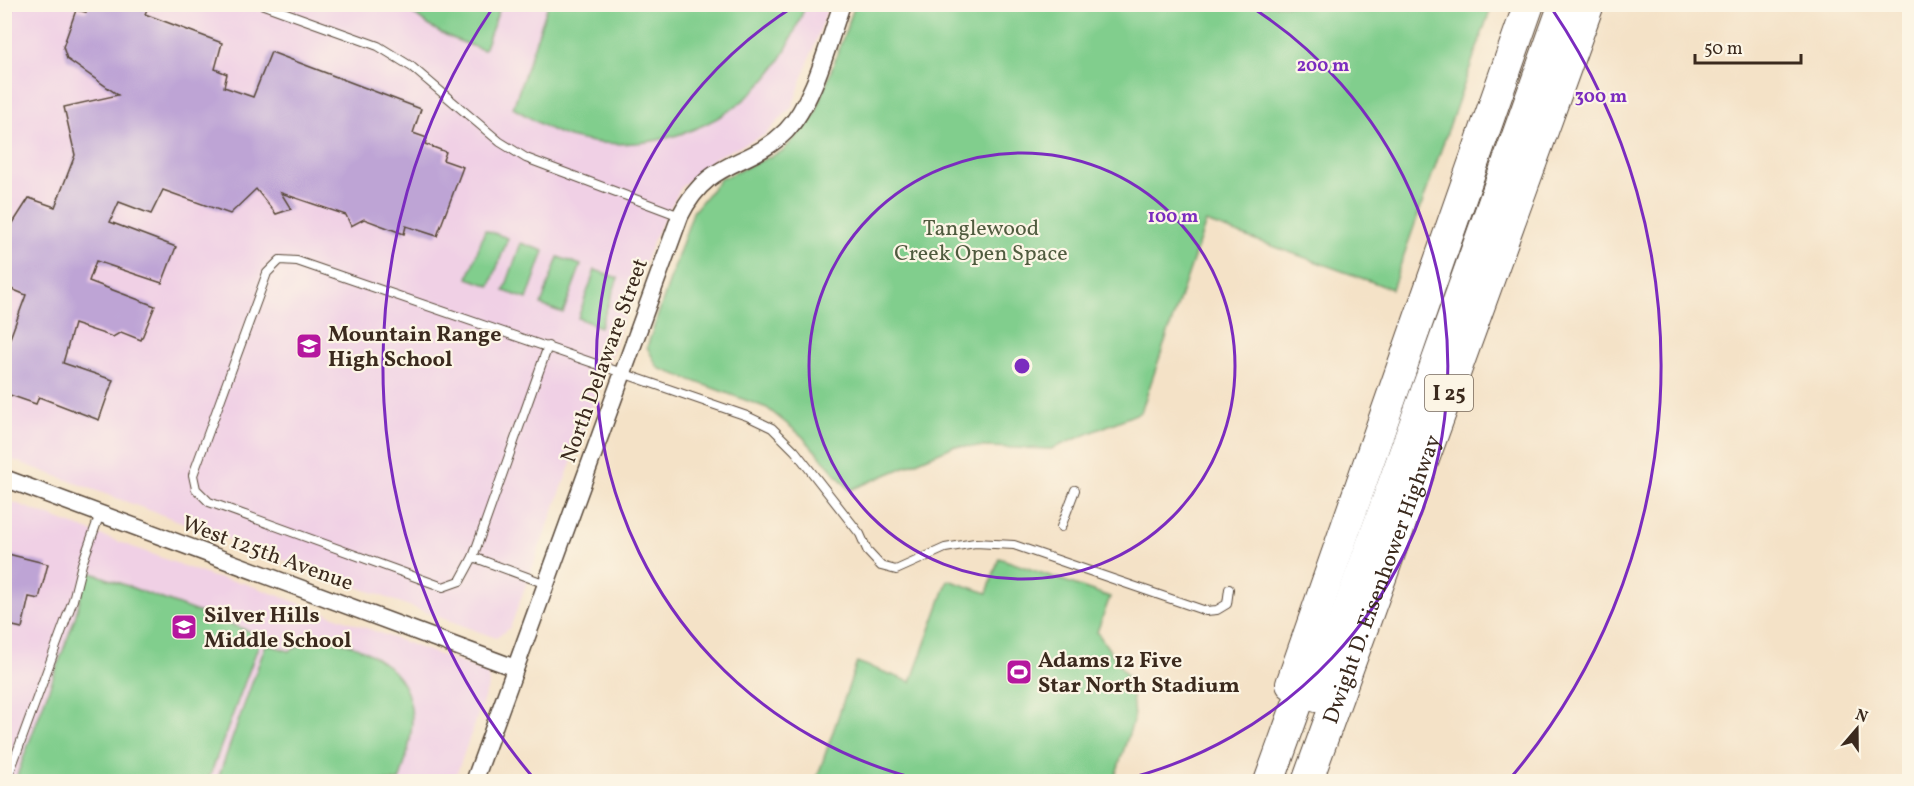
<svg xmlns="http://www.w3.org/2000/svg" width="1914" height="786" viewBox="0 0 1914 786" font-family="Vollkorn,serif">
<rect width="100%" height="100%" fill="#fcf5e5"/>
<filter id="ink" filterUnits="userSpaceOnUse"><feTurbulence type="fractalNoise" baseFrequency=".0167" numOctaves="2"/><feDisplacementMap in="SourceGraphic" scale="12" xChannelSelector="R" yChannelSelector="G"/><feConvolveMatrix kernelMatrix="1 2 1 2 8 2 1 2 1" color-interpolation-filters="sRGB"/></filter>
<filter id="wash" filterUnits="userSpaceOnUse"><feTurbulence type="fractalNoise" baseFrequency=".008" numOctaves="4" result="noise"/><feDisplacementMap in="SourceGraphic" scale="24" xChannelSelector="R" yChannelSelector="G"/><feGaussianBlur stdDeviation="1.35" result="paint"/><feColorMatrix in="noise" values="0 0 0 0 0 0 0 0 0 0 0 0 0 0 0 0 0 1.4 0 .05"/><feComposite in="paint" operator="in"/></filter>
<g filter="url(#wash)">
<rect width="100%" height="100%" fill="#f4e2c7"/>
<g fill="#f0d0e5">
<polygon points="4,5 829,5 792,107 765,135 716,157 682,186 655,236 510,628 496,638 5,457"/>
<polygon points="4,499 213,577 244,583 483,671 488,676 489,684 454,781 5,781"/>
</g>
<g fill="#81ce8d" stroke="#5e7c56" stroke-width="1.5">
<path d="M405 5H501L484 50C454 40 426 29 405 5Z"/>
<path d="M548 5V4L806 5C799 21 792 39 783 55 740 127 645 160 566 136 548 131 530 117 513 108Z"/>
<polygon points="855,5 1492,5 1392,289 1206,222 1141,412 1051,449 954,446 850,490 802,436 767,408 658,368 647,347 693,212 720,179 783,151 815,115"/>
<polygon points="485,230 508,238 490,286 468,278"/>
<polygon points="521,243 544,251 527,299 504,291"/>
<polygon points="558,257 581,265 563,313 541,305"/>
<polygon points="595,270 618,278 600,327 578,318"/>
<polygon points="999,558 1110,597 1097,632 1131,682 1134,718 1114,780 1117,781 816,781 857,662 911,682 948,580 987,593"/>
<polygon points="87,571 262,636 208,781 15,781 75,618"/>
<path d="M312 640C341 640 357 644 381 661 424 690 414 738 399 781H217L266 644 289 651Z"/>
</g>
<g id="blocks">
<g fill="#bea4d5">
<polygon points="88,4 148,7 145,14 222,43 215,69 227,74 224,87 253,97 271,52 421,109 413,133 427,138 425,144 446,152 443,160 463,167 437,236 406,226 404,234 364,219 351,226 346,215 281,193 291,209 276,214 256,189 230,214 163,190 151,214 119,202 110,222 176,247 162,283 96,261 89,281 155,306 141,340 121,332 113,337 74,324 63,363 113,380 99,420 39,397 36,404 4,393 4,339 9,341 26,295 4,286 4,237 29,198 55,207 75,155 64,107 118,95 67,59 63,47 76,10 86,12"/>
<polygon points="4,553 48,564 39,599 29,597 22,628 4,624"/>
</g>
</g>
</g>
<g filter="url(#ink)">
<use href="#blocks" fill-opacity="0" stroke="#574637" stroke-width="1.5"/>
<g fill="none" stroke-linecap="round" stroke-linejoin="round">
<g stroke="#574637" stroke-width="10">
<g id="lane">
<polyline points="261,4 378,46 412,67 500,142 526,158 680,216"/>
<polyline points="4,15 10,4"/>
<polyline points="548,346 473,557 460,581 443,587 209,502 196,489 193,475 267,273 280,260 297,261 747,416 772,428 795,451 860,534 868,552 881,566 896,570 945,548 975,543 1014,545 1206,611 1217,610 1227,604 1229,589"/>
<polyline points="1061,527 1075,490"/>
<polyline points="473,557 546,584"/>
<polyline points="6,782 73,600 82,564 100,514"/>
</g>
</g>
<g stroke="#574637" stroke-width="19">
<g id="street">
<polyline points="4,478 515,668"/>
<path d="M474 782 680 216C709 157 748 169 786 131 814 102 828 43 842 4"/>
</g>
</g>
<g stroke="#574637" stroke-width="32">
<g id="highway">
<polyline points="1291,684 1529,4"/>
<polyline points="1317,697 1564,4"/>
<polyline points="1269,782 1311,666"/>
<path id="s1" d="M1307 782 1589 4"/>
</g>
</g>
<use href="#lane" stroke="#fff" stroke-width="8"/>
<use href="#street" stroke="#fff" stroke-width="16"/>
<use href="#highway" stroke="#fff" stroke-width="30"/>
</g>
</g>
<g fill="none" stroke="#7b2cbf" stroke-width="3">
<circle cx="1022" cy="366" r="213"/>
<path d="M926 781A426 426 0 0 1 796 5M1248 5A426 426 0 0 1 1118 781"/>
<path d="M536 781A639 639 0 0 1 492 9M1552 9A639 639 0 0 1 1508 781"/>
</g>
<defs>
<g id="school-square" transform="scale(1.35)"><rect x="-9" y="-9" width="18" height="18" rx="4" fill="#b5179e" stroke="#fcf5e5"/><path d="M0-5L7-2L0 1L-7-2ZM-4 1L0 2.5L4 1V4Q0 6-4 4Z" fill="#fff"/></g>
<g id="stadium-square" transform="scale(1.35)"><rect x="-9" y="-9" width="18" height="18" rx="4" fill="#b5179e" stroke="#fcf5e5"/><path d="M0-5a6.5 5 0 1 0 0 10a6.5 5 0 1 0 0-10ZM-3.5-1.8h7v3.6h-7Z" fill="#fff"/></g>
</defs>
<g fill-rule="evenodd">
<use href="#school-square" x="309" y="346"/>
<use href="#school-square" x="184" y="627"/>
<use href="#stadium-square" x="1019" y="672"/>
</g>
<g text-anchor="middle" stroke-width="4.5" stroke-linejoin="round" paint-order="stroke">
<rect fill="#fcf5e5" stroke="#75675a" stroke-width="1.5" x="1425" y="375" width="48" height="36" rx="4.5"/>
<g font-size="21" font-weight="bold" fill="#3b2a1e">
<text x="1449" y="400">I 25</text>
</g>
<g font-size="22" fill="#505b3f" stroke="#fcf5e5">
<text x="981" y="235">Tanglewood<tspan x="981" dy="25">Creek Open Space</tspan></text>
</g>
<g font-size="22" font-weight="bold" fill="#3b2a1e" stroke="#fcf5e5" text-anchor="start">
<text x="328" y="341">Mountain Range<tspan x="328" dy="25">High School</tspan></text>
<text x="204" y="622">Silver Hills<tspan x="204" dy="25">Middle School</tspan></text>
<text x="1038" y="667">Adams 12 Five<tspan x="1038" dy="25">Star North Stadium</tspan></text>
</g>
<g font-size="22" fill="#3b2a1e" stroke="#fcf5e5">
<text transform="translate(603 360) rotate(-70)" y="8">North Delaware Street</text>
<text transform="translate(268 552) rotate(20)" y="8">West 125th Avenue</text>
<text dy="8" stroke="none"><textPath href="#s1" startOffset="216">Dwight D. Eisenhower Highway</textPath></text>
</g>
</g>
<circle cx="1022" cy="366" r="9" fill="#7b2cbf" stroke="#fcf5e5" stroke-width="3"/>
<g font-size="18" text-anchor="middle" font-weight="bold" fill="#7b2cbf" stroke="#fcf5e5" stroke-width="4.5" stroke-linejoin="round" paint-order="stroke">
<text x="1323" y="71">200 m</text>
<text x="1601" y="102">300 m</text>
<text x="1173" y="222">100 m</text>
</g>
<rect width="1914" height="786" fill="none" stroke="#fcf5e5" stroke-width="24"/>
<g transform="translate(1857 729) rotate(20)" stroke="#fcf5e5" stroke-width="4.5" paint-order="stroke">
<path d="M0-4.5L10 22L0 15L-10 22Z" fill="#3b2a1e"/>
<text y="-9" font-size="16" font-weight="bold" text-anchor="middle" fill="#3b2a1e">N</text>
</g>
<path d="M1695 54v9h106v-9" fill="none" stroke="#3b2a1e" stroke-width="3"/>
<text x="1704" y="54" font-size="18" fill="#3b2a1e" stroke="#fcf5e5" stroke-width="4.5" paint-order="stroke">50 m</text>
</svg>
